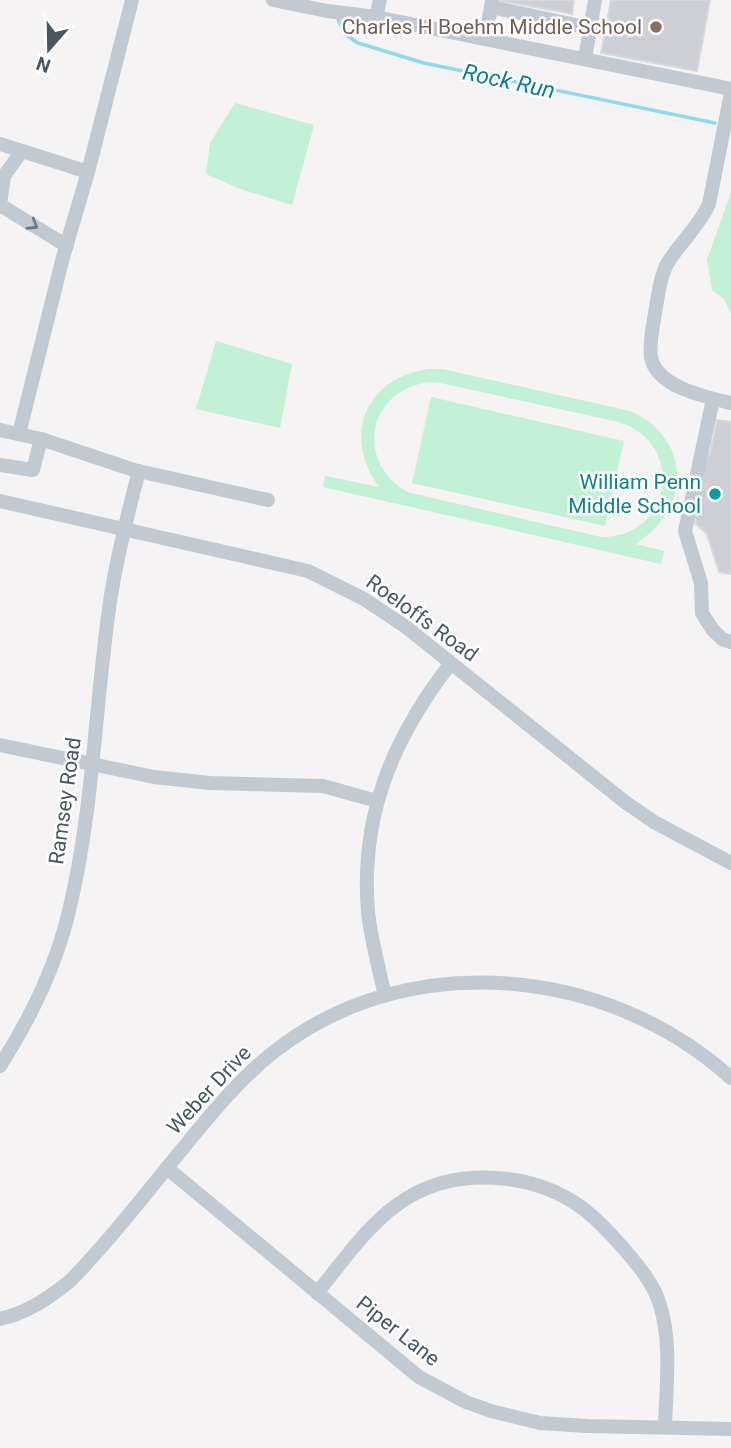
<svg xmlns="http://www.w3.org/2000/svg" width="731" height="1448" viewBox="0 0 731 1448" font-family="Roboto,sans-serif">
<rect width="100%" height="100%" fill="#f5f3f3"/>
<g fill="#c3f1d5" fill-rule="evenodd">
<polygon points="235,103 314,125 292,205 240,189 206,174 210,143"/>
<polygon points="731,192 731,314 724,299 712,290 707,260"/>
<polygon points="216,341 292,364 280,428 196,409"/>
<path d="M428 369H442L630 411C693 439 691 510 635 544L664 551 661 564 323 487 325 476 379 487C342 437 365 378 428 369ZM429 382 440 383 619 422C687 444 672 538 601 537L407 492C354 461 368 390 429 382Z"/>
<polygon points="431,397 624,441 605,526 412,483"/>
</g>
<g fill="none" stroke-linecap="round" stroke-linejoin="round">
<polyline stroke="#90daee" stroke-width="3.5" points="337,17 346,35 358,43 424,63 715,123"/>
</g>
<g fill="#cdcfd5" stroke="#d7d9de" stroke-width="2">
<polygon points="497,0 574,0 572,14"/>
<polygon points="611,0 710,0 697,71 601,53"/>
<polygon points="717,420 731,422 731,574 719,572 707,534 695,523 704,464 710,454"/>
</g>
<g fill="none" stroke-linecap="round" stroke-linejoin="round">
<g stroke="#c1cad2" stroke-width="14">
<polyline points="273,0 327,11 376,17"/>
<polyline points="380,0 376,17 731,89"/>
<polyline points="492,0 491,7 590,28"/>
<polyline points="485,39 491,7"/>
<polyline points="585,59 595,0"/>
<path d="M731 93 709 204C699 227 678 244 666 266 659 280 658 298 655 313 653 327 649 343 651 357 656 387 706 397 731 403"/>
<polyline points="0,144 88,172 132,0"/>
<polyline points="0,204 4,176 22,151"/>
<polyline points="0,205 67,246"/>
<polyline points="713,399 685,531 701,583 702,613 712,629 722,639 731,642"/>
<polyline points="0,430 41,439 134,470 268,500"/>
<polyline points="19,434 63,257 88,172"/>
<polyline points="0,465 33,470 41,439"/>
<polyline points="0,501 308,571 364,599 406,627 625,802 654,822 731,863"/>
<polyline points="0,745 154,777 210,783 323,786 377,801"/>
<path d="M385 996C379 968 371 940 368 912 360 815 393 738 451 663"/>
<path d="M0 1066C30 1019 56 966 69 911 94 808 95 700 111 595 118 553 128 512 139 471"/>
<polyline points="167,1168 419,1377 466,1402 491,1411 540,1423 587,1426 731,1429"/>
<path d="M317 1293C345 1259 371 1219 409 1197 460 1167 534 1173 581 1207 597 1219 610 1233 623 1248 638 1265 654 1284 660 1305 672 1343 666 1388 665 1427"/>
<path d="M0 1319C27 1313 49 1298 70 1281 111 1239 147 1192 184 1147 212 1113 240 1078 275 1051 409 946 609 967 731 1078"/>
</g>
</g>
<defs><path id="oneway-chevron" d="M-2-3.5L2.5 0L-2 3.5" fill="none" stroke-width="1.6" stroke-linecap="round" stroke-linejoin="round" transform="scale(1.75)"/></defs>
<use stroke="#6e7983" href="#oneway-chevron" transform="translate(33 225) rotate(31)"/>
<circle fill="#8d6e63" stroke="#fff" stroke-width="2.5" cx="656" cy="27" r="7"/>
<circle fill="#0f9aa8" stroke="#fff" stroke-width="2.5" cx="715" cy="494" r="7"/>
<g text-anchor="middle" stroke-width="5" stroke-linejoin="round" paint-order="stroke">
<g font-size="21" fill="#785e54" stroke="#fff" text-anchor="end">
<text x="642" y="34">Charles H Boehm Middle School</text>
</g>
<g font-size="21" fill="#0d838f" stroke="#fff" text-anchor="end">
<text x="701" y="489">William Penn<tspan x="701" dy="24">Middle School</tspan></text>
</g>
<g font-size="21" fill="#4a5661" stroke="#fff">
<text transform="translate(422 618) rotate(36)" y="7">Roeloffs Road</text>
<text transform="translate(65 801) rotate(-82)" y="7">Ramsey Road</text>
<text transform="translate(209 1090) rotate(-47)" y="7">Weber Drive</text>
<text transform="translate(398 1331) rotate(38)" y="7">Piper Lane</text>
</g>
<g font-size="23" font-style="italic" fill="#0c7c9b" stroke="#fff">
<text transform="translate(509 81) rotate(12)" y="8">Rock Run</text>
</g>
</g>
<g transform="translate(49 49) rotate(200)" stroke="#ffffff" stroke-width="5" paint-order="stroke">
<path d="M0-5L12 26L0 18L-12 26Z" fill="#4a5661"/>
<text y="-10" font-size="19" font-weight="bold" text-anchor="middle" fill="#4a5661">N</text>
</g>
</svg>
